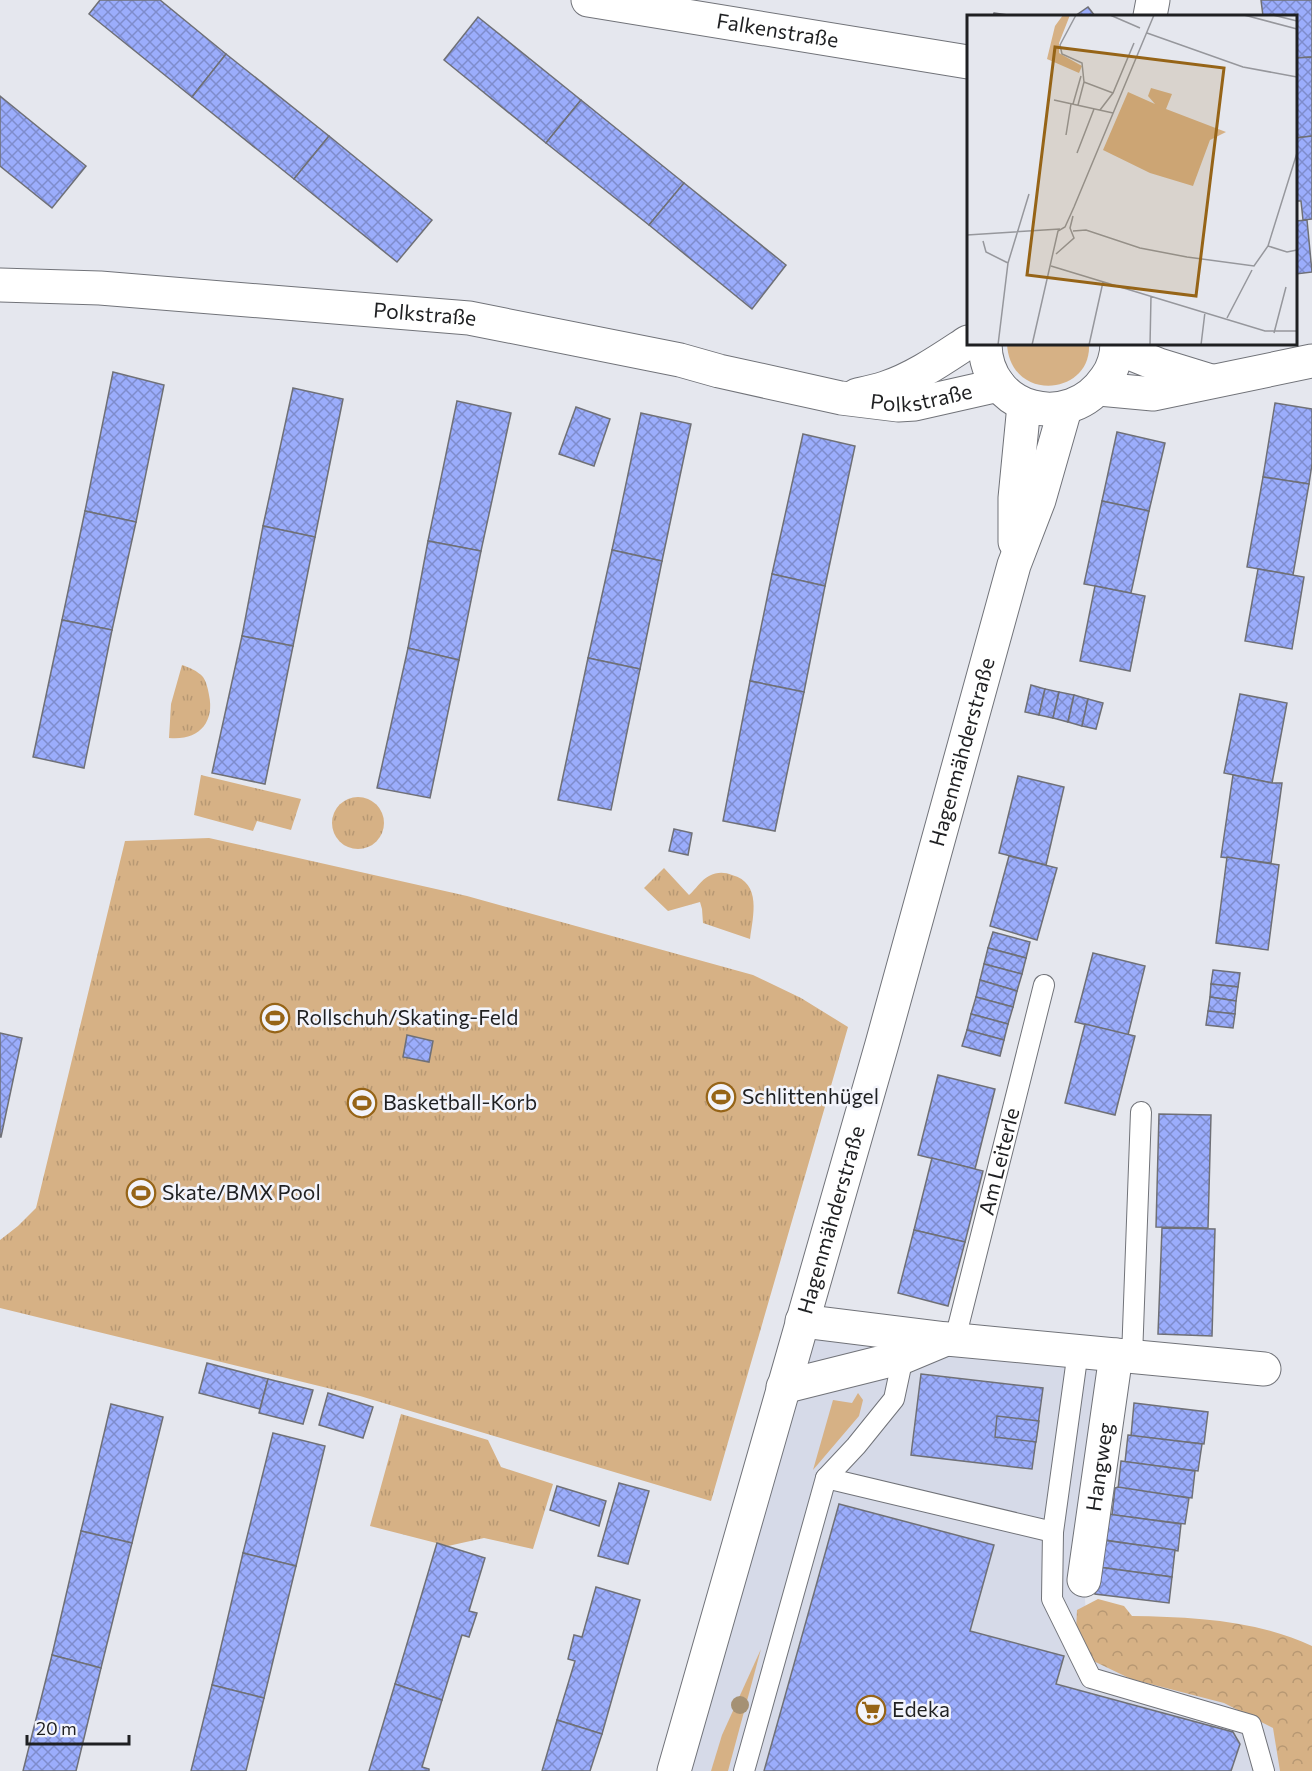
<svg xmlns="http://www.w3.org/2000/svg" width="1312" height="1771" viewBox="0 0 1312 1771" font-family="Commissioner,sans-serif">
<defs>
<pattern id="forest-crowns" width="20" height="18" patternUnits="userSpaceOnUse" patternTransform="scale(1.5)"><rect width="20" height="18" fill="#d6b185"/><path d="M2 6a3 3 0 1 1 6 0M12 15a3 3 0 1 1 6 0" fill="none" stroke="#b79873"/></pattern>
<pattern id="park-tufts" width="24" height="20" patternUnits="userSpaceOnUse" patternTransform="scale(1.5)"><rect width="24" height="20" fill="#d6b185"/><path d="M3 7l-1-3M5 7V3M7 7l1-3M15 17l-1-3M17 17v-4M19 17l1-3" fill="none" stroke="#b79873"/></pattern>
<pattern id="building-cross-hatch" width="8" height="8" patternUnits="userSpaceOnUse" patternTransform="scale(1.5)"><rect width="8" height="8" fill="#9badfc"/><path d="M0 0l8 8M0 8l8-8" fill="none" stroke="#7e8ccc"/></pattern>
</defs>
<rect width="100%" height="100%" fill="#e5e7ee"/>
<polygon fill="#d6dae8" points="802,1321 1116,1355 1084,1580 1086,1618 1212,1641 1312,1771 674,1771"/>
<g fill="#d6b185">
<path d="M1007 344H1089C1092 396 1010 403 1007 344Z"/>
<polygon points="858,1393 863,1400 859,1416 813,1470 833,1400 852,1403"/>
<polygon points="761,1649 728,1771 711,1771 722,1735"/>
</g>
<path fill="url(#forest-crowns)" d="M1098 1599 1124 1606 1132 1616C1192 1617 1257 1620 1312 1646V1771H1280L1273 1728 1224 1703 1131 1679 1085 1657 1076 1631 1077 1610Z"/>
<g fill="url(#park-tufts)">
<path d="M182 665C188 667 198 671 203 677 206 681 208 689 209 695 215 723 198 741 169 738L171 704Z"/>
<polygon points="201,775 301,799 291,830 257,821 253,831 194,815"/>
<circle cx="358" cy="823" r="26"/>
<polygon points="209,838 467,896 753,975 801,998 848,1027 711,1501 360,1396 0,1308 0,1240 18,1226 36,1208 125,841"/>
<path d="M664 868 689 895C696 889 701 880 709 876 717 872 724 872 732 875 762 883 753 916 750 939L703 923 702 909 700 902 668 911 644 888Z"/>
<polygon points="401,1414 488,1440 501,1467 553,1484 533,1549 484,1538 448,1546 370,1526"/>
</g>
<g fill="url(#building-cross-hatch)" stroke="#6f7076" stroke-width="1.5">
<polygon points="100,0 160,0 226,54 192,97 89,14"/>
<polygon points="1261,0 1312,0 1312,57 1296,58 1296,16 1263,16"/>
<polygon points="1088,7 1095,16 1075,16"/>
<polygon points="994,13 1015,16 993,16"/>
<polygon points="478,17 581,100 546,143 444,60"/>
<polygon points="226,54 329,136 294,179 192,97"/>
<polygon points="1312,57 1312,136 1296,138 1296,58"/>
<polygon points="0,96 86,166 52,208 0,166"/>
<polygon points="581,100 684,183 649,225 546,143"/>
<polygon points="329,136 432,220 397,262 294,179"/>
<polygon points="1312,136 1312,219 1303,220 1301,201 1296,201 1296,171 1297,171 1296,138"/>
<polygon points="684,183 786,265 752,309 649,225"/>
<polygon points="1307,220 1312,272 1296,274 1296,221"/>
<polygon points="113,372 164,385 136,522 85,511"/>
<polygon points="293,388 343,399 315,537 263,526"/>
<polygon points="457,401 511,413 481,551 428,541"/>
<polygon points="1275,403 1312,409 1312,464 1309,484 1263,477"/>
<polygon points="576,407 610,419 594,466 559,454"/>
<polygon points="641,413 691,424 662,561 612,550"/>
<polygon points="1117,432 1165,443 1149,511 1102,501"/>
<polygon points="803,434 855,446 825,586 772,574"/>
<polygon points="1263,477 1309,484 1293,575 1247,567"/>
<polygon points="1102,501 1149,511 1131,593 1084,584"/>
<polygon points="85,511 136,522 112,630 62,620"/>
<polygon points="263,526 315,537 293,646 242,636"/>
<polygon points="428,541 481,551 459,660 408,648"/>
<polygon points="612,550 662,561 640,669 588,658"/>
<polygon points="1258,569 1304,577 1292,649 1245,641"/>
<polygon points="772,574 825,586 804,692 750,681"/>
<polygon points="1095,586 1145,596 1130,671 1080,661"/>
<polygon points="62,620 112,630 84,768 33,757"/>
<polygon points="242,636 293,646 265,784 212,773"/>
<polygon points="408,648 459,660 430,798 377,788"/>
<polygon points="588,658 640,669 611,810 558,800"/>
<polygon points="750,681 804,692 775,831 723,821"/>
<polygon points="1031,685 1045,689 1039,715 1025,712"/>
<polygon points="1045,689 1059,692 1053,718 1039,715"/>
<polygon points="1059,692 1074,695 1068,722 1053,718"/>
<polygon points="1240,694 1287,703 1272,783 1224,773"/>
<polygon points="1074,695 1088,699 1082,726 1068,722"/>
<polygon points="1088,699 1103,703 1096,729 1082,726"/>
<polygon points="1233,775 1272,783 1282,783 1271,863 1221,857"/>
<polygon points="1018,776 1064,787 1046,865 999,853"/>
<polygon points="674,829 692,833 688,855 669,851"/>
<polygon points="1009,856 1057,868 1037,940 990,926"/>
<polygon points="1227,857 1279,865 1268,950 1216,943"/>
<polygon points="993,932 1030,942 1026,958 988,948"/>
<polygon points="988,948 1026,958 1022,974 984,964"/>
<polygon points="1093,953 1145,966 1128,1035 1075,1022"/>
<polygon points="984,964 1022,974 1017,991 980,980"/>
<polygon points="1213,970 1240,973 1238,987 1211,984"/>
<polygon points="980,980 1017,991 1013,1007 976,997"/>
<polygon points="1211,984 1238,987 1236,1001 1210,997"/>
<polygon points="976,997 1013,1007 1008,1024 971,1014"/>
<polygon points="1210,997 1236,1001 1235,1014 1208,1011"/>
<polygon points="1208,1011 1235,1014 1233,1028 1206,1025"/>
<polygon points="971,1014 1008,1024 1004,1040 967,1030"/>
<polygon points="1085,1024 1135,1036 1115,1115 1065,1103"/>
<polygon points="967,1030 1004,1040 1000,1056 962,1046"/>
<polygon points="0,1033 22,1038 1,1137 0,1137"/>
<polygon points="407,1035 433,1041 429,1062 403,1057"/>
<polygon points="938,1075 995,1089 975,1169 918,1155"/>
<polygon points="1159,1114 1211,1115 1208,1228 1156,1227"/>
<polygon points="932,1158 983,1171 965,1242 914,1230"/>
<polygon points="1162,1228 1215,1229 1212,1336 1158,1334"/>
<polygon points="914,1230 965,1242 948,1306 898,1293"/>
<polygon points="207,1363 268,1379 260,1409 199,1393"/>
<polygon points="921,1374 1043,1388 1032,1469 911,1455"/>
<polygon points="268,1379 313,1390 303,1424 259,1413"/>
<polygon points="328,1393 373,1407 363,1438 319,1425"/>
<polygon points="1134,1403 1208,1412 1204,1444 1131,1436"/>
<polygon points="111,1404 163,1417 132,1543 81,1531"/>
<polygon points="997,1416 1039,1421 1036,1442 995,1437"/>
<polygon points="273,1433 325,1446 296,1566 243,1553"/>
<polygon points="1128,1435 1202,1444 1198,1471 1125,1462"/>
<polygon points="1121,1461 1195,1471 1192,1498 1118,1489"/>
<polygon points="619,1483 649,1491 628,1564 598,1556"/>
<polygon points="557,1486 606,1501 599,1526 550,1510"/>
<polygon points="1118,1487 1189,1498 1185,1524 1112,1515 1115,1488"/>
<polygon points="839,1504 994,1545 970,1631 1064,1656 1056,1684 1233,1732 1240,1744 1231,1771 764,1771"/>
<polygon points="1108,1514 1181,1524 1178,1551 1105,1540"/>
<polygon points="81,1531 132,1543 101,1668 52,1655"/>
<polygon points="1102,1540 1175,1550 1172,1577 1098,1567"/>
<polygon points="437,1543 485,1558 469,1611 477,1613 469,1637 462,1635 442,1700 395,1684"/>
<polygon points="243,1553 296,1566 264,1698 212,1685"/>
<polygon points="1098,1567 1172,1577 1169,1603 1095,1594"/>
<polygon points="596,1587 640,1600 602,1734 557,1720 575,1661 568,1659 574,1635 582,1637"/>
<polygon points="52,1655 101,1668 76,1771 23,1771"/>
<polygon points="395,1684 442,1700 422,1767 429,1769 429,1771 369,1771"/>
<polygon points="212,1685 264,1698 246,1771 191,1771"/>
<polygon points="557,1720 602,1734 590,1771 542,1771"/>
</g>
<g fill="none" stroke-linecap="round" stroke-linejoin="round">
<g stroke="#717379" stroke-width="22">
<g id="service">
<path id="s1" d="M955 1339 1044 985"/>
<polyline points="1132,1357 1141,1112"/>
<polyline points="826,1478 1053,1532 1078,1351"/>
<polyline points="1053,1532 1052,1599 1091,1678 1251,1725 1264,1771"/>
<polyline points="744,1771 826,1478 856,1446 894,1399 903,1357"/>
</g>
</g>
<g stroke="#717379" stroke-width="35">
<g id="minor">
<path id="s2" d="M588 0 968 62"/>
<path id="s3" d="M0 285 100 288 469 318 680 360 719 371 841 398 898 405 915 404 999 385"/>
<polyline points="1117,348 1159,365 1211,381"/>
<polyline points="1099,389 1153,394 1312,361"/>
<path d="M857 395C866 393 876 391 885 388 915 378 942 359 968 342"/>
<polyline points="802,1321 947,1339 1264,1369"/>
<polyline points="783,1387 903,1357 946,1339"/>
<path id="s4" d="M1084 1580 1116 1355"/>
</g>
</g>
<g stroke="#717379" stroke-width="35">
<g id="tertiary">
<polyline points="1150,16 1153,0"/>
<path d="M985 344C986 411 1069 433 1106 378 1113 369 1117 355 1117 344"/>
<polyline points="1015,542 1015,498 1024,405"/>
<path id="s5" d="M674 1771 882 1044 1014 565 1039 500 1065 409"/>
</g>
</g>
<use href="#service" stroke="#fff" stroke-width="20"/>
<use href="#minor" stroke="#fff" stroke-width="33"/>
<use href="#tertiary" stroke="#fff" stroke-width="33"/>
</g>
<circle fill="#a59174" cx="740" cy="1705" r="9"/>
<defs>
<g id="stadium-ring" transform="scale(1.5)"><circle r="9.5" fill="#f3f4fb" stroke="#966417" stroke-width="1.5"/><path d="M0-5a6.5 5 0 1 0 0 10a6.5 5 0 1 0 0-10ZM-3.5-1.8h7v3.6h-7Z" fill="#966417"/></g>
<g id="supermarket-ring" transform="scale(1.5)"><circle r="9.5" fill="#f3f4fb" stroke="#966417" stroke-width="1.5"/><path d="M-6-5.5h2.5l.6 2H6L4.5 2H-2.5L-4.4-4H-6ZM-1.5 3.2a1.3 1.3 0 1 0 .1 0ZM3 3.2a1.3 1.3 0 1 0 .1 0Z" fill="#966417"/></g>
</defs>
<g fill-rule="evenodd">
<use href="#stadium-ring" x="275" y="1018"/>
<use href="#stadium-ring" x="721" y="1097"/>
<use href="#stadium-ring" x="362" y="1103"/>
<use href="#stadium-ring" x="141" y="1193"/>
<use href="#supermarket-ring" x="871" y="1710"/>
</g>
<g text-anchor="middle" stroke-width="5" stroke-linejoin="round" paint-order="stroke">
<g font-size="21" fill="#1f2022" stroke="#f3f4fb">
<text dy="7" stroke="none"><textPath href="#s2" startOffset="192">Falkenstraße</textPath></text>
<text dy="7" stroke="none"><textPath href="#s3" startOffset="426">Polkstraße</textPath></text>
<text dy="7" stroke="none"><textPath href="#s3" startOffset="932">Polkstraße</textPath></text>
<text dy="7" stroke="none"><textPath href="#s5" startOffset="1059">Hagenmähderstraße</textPath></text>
<text dy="7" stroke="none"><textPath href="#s1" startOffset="183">Am Leiterle</textPath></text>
<text dy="7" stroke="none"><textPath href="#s5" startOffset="573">Hagenmähderstraße</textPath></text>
<text dy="7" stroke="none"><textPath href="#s4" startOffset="114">Hangweg</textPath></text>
</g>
<g font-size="21" fill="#1f2022" stroke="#f3f4fb" text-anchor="start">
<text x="296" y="1025">Rollschuh/Skating-Feld</text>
<text x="742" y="1104">Schlittenhügel</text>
<text x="383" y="1110">Basketball-Korb</text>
<text x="162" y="1200">Skate/BMX Pool</text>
<text x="892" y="1717">Edeka</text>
</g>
</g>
<g transform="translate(967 15)">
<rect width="330" height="330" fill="#e5e7ee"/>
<path d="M96 0H103L92 28V38L115 51 112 58 80 44 88 11Z" fill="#d6b185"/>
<path d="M184 73 205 79 199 94 259 117 243 125 226 171 183 158 136 135 161 77 188 89 181 81Z" fill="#d6b185"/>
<path fill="none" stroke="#96979c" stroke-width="1.5" d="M109 0 93 30 95 39 115 48 117 67M143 0 173 13M277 0 330 14M306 0 330 6M180 18 276 52 330 62M87 85 146 98M106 89 114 61M111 90 117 67 146 78M133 95 146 78 167 28M99 120 104 89M110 138 127 94M106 216 119 215 173 233 220 242 287 251 301 231 330 138M0 220 93 214M16 226 19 237 41 248M301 231 320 237 330 235M89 239 107 223 103 213 106 201M84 251 298 316H330M260 303 285 255M307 318 319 272M31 330 41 248 62 179M65 330 91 216 98 212 107 192 187 0M122 330 136 267M183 330 184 281M234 330 238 297"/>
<path fill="#966417" fill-opacity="0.15" stroke="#966417" stroke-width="3" d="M88 32 257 53 229 281 60 260Z"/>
<rect width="330" height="330" fill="none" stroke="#1f2022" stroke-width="3"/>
</g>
<path d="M27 1735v9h102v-9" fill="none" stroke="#1f2022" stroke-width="3"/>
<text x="36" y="1735" font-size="18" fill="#1f2022" stroke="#f3f4fb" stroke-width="4.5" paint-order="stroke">20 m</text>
</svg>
